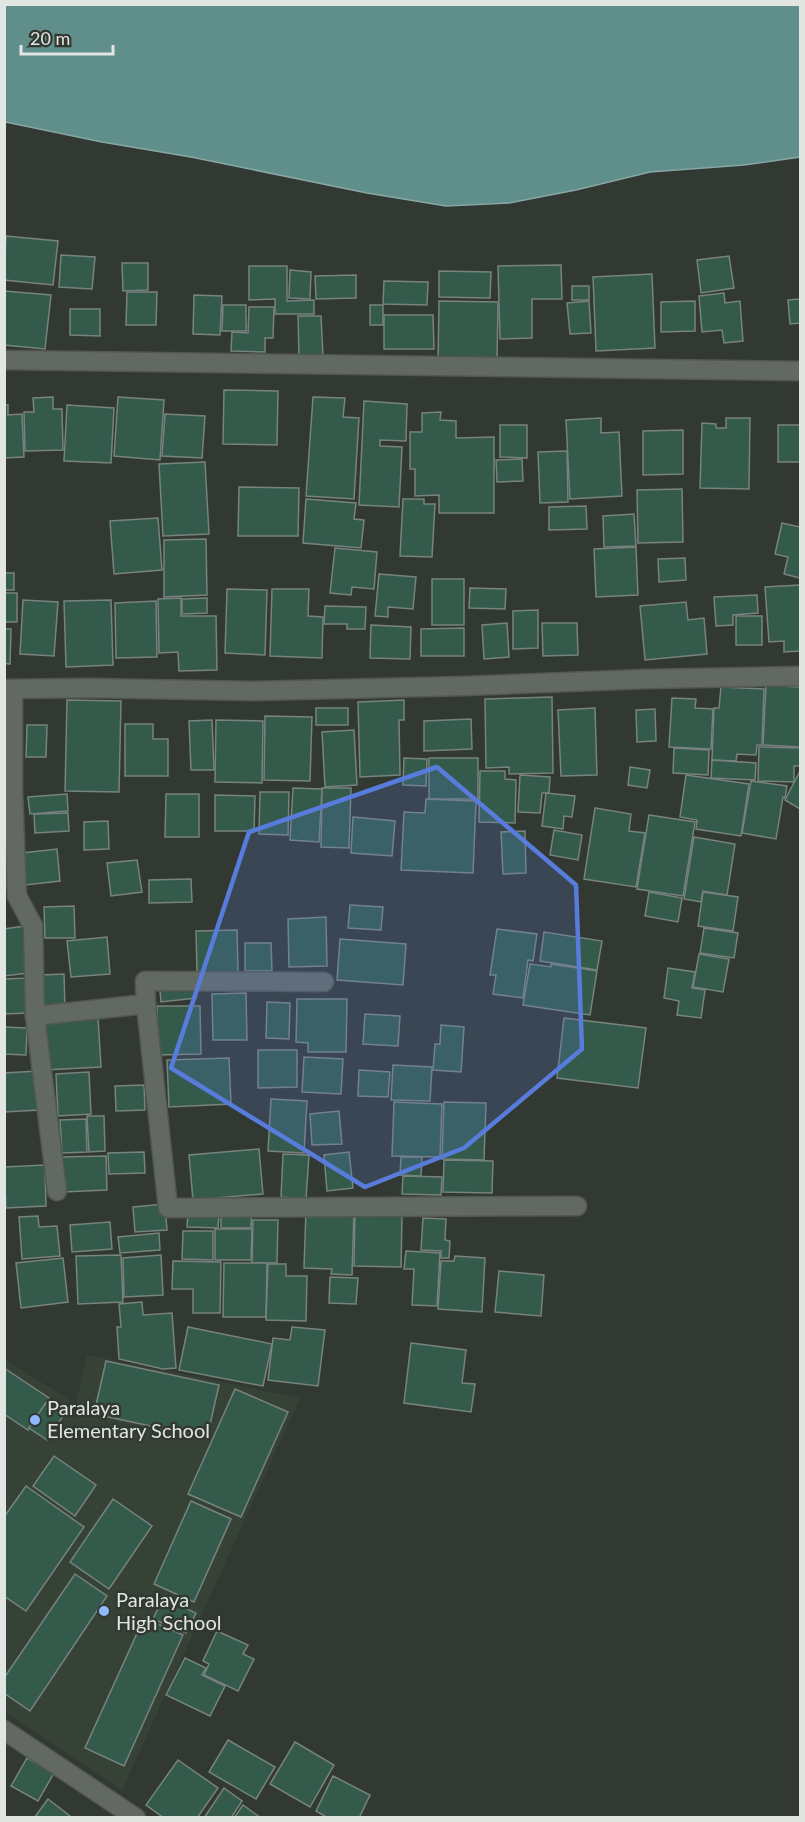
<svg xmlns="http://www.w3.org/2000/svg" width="805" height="1822" viewBox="0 0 805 1822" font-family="Lato,sans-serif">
<rect width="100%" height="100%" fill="#323932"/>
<polygon fill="#374236" points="87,1355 300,1398 122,1790 5,1712 4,1359 76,1404"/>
<polygon fill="#608e8b" stroke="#87a8a5" stroke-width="1.5" points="4,5 800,5 800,157 744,165 650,172 576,190 509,203 446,206 367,193 191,157 102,142 5,122"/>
<g fill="#345a4c" stroke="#78837e" stroke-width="1.5">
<polygon points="6,236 58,241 53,285 4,280"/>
<polygon points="61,255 95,257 92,289 59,287"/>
<polygon points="729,256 734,288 701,293 697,260"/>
<polygon points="122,263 148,263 148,290 123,291"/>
<polygon points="561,265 562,299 532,299 532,338 500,339 498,266"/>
<polygon points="249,266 287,266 287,301 314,300 314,314 275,314 275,299 249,300"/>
<polygon points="290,270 311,272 310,299 289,298"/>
<polygon points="439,271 491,272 490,298 439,297"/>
<polygon points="652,274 655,348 596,351 593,277"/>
<polygon points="356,275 356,298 316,299 315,276"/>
<polygon points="384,281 428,282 427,305 383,304"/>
<rect x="572" y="286" width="17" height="14"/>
<polygon points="4,291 51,295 45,349 4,345"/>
<polygon points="127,292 157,292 156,325 126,325"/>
<polygon points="724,293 725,303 740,301 743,341 724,343 722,330 702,332 699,296"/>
<polygon points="194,295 222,296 220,335 193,334"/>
<polygon points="800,299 800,323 790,324 788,300"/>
<polygon points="439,301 498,302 497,361 438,361"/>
<polygon points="589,301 591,333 570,334 567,303"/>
<polygon points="695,301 695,331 661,332 661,302"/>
<polygon points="223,305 246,305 246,331 222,331"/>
<rect x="370" y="305" width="13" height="20"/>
<polygon points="249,307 274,307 273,338 265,338 265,352 231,351 232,332 248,333"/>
<polygon points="70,309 100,309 100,336 70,335"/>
<polygon points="384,315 433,315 434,349 384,349"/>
<polygon points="298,316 321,316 323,356 299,357"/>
<polygon points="224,390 278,391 277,445 223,444"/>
<polygon points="53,397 53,409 62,409 63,450 25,451 24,412 34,412 33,398"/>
<polygon points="118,397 164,400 160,460 114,456"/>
<polygon points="313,397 345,398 343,417 359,418 354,499 306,496"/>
<polygon points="364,401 407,404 406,441 380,440 380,446 402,447 399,507 359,505"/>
<polygon points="4,405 8,405 8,415 22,414 24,457 4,458"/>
<polygon points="67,405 114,408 111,463 64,461"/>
<polygon points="441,412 440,420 456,421 456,438 494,437 494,513 439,513 439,495 415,496 415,469 410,469 410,432 422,432 422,413"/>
<polygon points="165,414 205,416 202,458 162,456"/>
<polygon points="601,418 601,433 619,432 622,496 570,499 566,420"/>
<polygon points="726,418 750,418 749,489 700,488 702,423 716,424 716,428 726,428"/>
<polygon points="500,425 527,425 527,458 500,457"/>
<rect x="778" y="425" width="22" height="37"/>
<polygon points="683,430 683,474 643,475 643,431"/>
<polygon points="567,451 568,502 540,503 538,452"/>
<polygon points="522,459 523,481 497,482 496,460"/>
<polygon points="205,462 209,534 163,536 159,464"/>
<polygon points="239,487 299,488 298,536 238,536"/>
<polygon points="682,489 683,542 638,543 637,490"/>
<polygon points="306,499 356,503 354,519 364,520 361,548 303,543"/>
<polygon points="403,499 424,499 424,504 435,504 432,557 400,556"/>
<polygon points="586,506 587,529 549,530 549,507"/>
<polygon points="634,514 636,546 604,547 603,516"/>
<polygon points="158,518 162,570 114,574 110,521"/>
<polygon points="782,523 800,527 800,578 784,574 788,557 775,554"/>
<polygon points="206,539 207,595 164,597 164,540"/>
<polygon points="636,547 638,595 596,597 594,549"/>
<polygon points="335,548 377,552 374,589 352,587 351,595 330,593"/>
<polygon points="685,558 686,580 659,582 658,559"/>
<rect x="4" y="573" width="10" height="17"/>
<polygon points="379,574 416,577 413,609 388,607 388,617 375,616"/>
<rect x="432" y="579" width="32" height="46"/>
<polygon points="800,585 800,651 784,652 784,641 769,642 765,587"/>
<polygon points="470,588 506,589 505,609 469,608"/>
<polygon points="227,589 267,590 265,655 225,653"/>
<polygon points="272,589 309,589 308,616 323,617 322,658 270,656"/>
<rect x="4" y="593" width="13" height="29"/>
<polygon points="757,595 758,613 733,615 733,625 716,626 714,597"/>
<polygon points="181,598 181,616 216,616 217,670 179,671 178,652 159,653 158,599"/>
<polygon points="207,598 207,613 182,614 182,599"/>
<polygon points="23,600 58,602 54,656 20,654"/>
<polygon points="111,600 113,665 66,667 64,601"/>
<polygon points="156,601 157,657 116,658 115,603"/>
<polygon points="686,602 688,620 704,618 707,654 645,660 640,606"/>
<polygon points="325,606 366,607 365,629 347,629 347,624 324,624"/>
<polygon points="538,610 538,648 513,649 513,611"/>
<rect x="736" y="616" width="26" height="29"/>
<polygon points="507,623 509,657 484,659 482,625"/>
<polygon points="542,623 577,623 578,655 543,656"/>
<polygon points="371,625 411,627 410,659 370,658"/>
<polygon points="464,628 464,656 421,656 421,629"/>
<polygon points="4,629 11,629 10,664 4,663"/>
<polygon points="766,685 800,687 800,747 763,745"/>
<polygon points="721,687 764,689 762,745 757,745 756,755 737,754 736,761 712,760 714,708 719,708"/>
<polygon points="552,697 553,773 509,774 509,767 486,768 485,699"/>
<polygon points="672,698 696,699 695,708 713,709 711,749 669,747"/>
<polygon points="67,700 121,701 119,792 65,791"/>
<polygon points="404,700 404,720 399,720 400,775 360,777 358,702"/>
<rect x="316" y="708" width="32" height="17"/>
<polygon points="595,708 597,775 561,776 558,710"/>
<polygon points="655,709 656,741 637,742 636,710"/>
<polygon points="265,716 312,717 310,781 264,780"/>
<polygon points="471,719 472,749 424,751 424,721"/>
<polygon points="212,720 214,770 191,770 189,721"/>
<polygon points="216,720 263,721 262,783 215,782"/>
<polygon points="125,724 153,724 153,739 168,739 168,776 125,776"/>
<polygon points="27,725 47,725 46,757 26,757"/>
<polygon points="354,730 357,785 325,787 322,732"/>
<polygon points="759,747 800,748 800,766 794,766 794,782 758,781"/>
<polygon points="674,748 709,750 708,775 673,773"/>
<polygon points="404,758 427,759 426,786 403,785"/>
<rect x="429" y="758" width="49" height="41"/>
<polygon points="712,760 756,763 755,780 711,778"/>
<polygon points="630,767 650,770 647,788 628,785"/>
<polygon points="480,771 505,771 505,779 516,780 515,823 479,822"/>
<polygon points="800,771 800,809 785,800"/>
<polygon points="520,775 550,777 549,793 542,793 540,813 518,812"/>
<polygon points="686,775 749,784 741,836 696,829 697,820 680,817"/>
<polygon points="751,781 787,786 785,798 783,797 776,839 742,833"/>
<polygon points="293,788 322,789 319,842 290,840"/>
<polygon points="322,788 351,788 349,848 321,847"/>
<polygon points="260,792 289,792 288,835 259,834"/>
<polygon points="546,793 575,796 572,817 564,816 563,829 542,826"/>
<polygon points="67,794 68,811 30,814 28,797"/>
<polygon points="166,794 199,794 199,837 165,837"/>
<polygon points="215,795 255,796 254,831 215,831"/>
<polygon points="426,799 476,801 473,873 401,870 404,812 425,813"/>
<polygon points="595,808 631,814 629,831 645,833 636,887 584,879"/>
<polygon points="68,813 69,831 35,833 34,814"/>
<polygon points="649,815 695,822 683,896 637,889"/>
<polygon points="353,817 395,821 392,856 351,853"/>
<polygon points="108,821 109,849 84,850 84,822"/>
<polygon points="554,830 582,835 578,860 550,855"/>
<polygon points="525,831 526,873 503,874 501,832"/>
<polygon points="694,837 735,844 727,895 703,891 701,902 684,899"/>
<polygon points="57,849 60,881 25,885 22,853"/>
<polygon points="137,860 142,892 111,896 107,863"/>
<polygon points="191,879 192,902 149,903 149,880"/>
<polygon points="649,892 682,898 678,922 645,916"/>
<polygon points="703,892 738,897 733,931 698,926"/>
<polygon points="350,905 383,907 381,930 348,928"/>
<polygon points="74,906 75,938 45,938 44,907"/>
<polygon points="326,917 327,966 289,967 288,919"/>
<polygon points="24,926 29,973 4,976 4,929"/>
<polygon points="704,928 738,933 734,958 700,953"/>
<polygon points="497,929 537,934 533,961 528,960 523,998 493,994 496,975 490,975"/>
<polygon points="237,930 238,972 197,972 196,931"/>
<polygon points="544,932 602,941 597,970 540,961"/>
<polygon points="107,937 110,974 71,977 67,941"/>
<polygon points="340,939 406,944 403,985 337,980"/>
<polygon points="245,943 271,943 272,971 245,971"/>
<polygon points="699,954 729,959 723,992 693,987"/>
<polygon points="530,964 551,967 551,964 597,971 590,1015 523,1005"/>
<polygon points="668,968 695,972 692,988 705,990 701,1018 677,1015 679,1001 664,998"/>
<polygon points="64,974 65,1009 40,1010 40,975"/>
<polygon points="28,978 29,1013 4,1014 4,979"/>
<polygon points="195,987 196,998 161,1002 160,990"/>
<polygon points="246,993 247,1040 213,1040 212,994"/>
<polygon points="297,999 347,999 346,1052 308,1052 308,1043 296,1042"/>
<polygon points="267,1002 290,1003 289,1039 266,1038"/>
<polygon points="157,1006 200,1006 201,1054 157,1055"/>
<polygon points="365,1014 400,1016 398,1046 363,1044"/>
<polygon points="98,1018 101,1067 45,1070 42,1022"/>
<polygon points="564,1018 646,1028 638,1088 557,1078"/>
<polygon points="441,1025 464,1027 461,1072 433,1070 435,1044 440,1044"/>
<polygon points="4,1027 27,1028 26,1055 4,1054"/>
<polygon points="258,1050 297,1050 297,1087 258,1088"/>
<polygon points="304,1057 343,1059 341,1094 302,1092"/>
<polygon points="229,1058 231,1104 169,1107 167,1060"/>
<polygon points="393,1065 432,1067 430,1101 391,1100"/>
<polygon points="359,1070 390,1072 388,1097 358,1096"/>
<polygon points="38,1071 40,1110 4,1112 4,1073"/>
<polygon points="89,1072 91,1114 58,1116 56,1074"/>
<polygon points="144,1085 145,1110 116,1111 115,1086"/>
<polygon points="271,1099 307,1101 304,1153 268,1151"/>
<polygon points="394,1102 442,1104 440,1157 392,1156"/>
<polygon points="444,1102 486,1103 484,1160 442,1159"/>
<polygon points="339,1111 342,1144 312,1145 310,1114"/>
<polygon points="87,1116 104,1116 105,1151 89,1152"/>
<polygon points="86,1119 87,1152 62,1153 60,1120"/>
<polygon points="259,1149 263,1194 193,1200 189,1155"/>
<polygon points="144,1152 145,1173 109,1174 108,1153"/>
<polygon points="349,1152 353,1188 327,1191 324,1155"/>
<polygon points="283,1154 309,1155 306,1199 281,1197"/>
<polygon points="106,1156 107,1190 62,1192 60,1157"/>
<polygon points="401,1157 422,1157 421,1176 400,1175"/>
<polygon points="444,1160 493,1161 492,1193 443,1192"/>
<polygon points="45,1165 46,1206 6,1208 4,1167"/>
<polygon points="403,1176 442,1177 441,1195 402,1194"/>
<polygon points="165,1204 167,1230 135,1232 133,1207"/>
<polygon points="221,1210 252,1210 251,1228 221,1228"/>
<polygon points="306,1210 354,1212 352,1275 331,1274 332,1269 304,1268"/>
<polygon points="188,1212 219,1213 218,1228 187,1227"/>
<polygon points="355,1212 402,1214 401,1267 354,1266"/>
<polygon points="38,1216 39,1227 57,1226 60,1256 22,1259 19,1217"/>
<polygon points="423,1218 446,1219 445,1240 450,1241 449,1258 441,1258 441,1251 421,1250"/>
<polygon points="253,1220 278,1220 277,1263 252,1263"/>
<polygon points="110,1222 112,1249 72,1252 70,1225"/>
<polygon points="215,1229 252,1229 251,1260 215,1260"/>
<polygon points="183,1231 213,1231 213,1260 182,1259"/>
<polygon points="159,1233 160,1250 120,1253 118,1237"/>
<polygon points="406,1251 440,1253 437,1306 412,1305 414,1269 404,1269"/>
<polygon points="121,1255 123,1302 78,1304 76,1256"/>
<polygon points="161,1255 163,1295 124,1297 123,1258"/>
<polygon points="455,1256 485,1258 482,1312 438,1309 441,1261 454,1261"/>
<polygon points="63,1258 68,1302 21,1308 16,1263"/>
<polygon points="173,1261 221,1262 220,1313 193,1313 193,1289 172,1289"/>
<polygon points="224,1263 267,1263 266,1317 223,1317"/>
<polygon points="268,1264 286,1264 286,1276 307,1276 306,1321 266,1320"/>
<polygon points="499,1271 544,1275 541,1316 495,1312"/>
<polygon points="330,1277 358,1278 356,1304 329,1303"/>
<polygon points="142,1302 143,1315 172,1313 176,1368 163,1369 119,1359 117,1327 121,1327 119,1304"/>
<polygon points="188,1327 272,1344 263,1386 179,1370"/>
<polygon points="292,1327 325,1330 318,1386 268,1380 273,1338 290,1340"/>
<polygon points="411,1343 466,1350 462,1383 475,1384 471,1412 404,1403"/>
<polygon points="106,1361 219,1385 207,1438 94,1414"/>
<polygon points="4,1368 49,1398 28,1430 4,1414"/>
<polygon points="235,1389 288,1412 241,1517 188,1494"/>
<polygon points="45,1404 63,1416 47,1440 29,1428"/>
<polygon points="54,1456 96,1485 75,1516 33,1486"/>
<polygon points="26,1486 84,1527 26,1611 4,1596 4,1517"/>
<polygon points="113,1499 152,1526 109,1589 70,1562"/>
<polygon points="191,1501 231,1519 194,1602 154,1584"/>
<polygon points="75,1574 107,1596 30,1711 4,1693 4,1678"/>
<polygon points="163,1598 196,1613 186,1633 153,1619"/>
<polygon points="144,1618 183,1635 124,1766 85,1748"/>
<polygon points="217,1631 248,1645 243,1654 254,1659 238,1691 204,1675 209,1664 203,1661"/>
<polygon points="185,1658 206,1668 202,1675 225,1686 210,1716 166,1695"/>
<polygon points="228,1740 275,1767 256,1799 209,1772"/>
<polygon points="295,1742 334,1765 310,1807 270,1784"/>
<polygon points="27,1758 54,1773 38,1801 11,1786"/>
<polygon points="178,1760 218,1788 197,1818 164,1818 146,1805"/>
<polygon points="333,1776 370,1795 359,1818 328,1818 316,1811"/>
<polygon points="224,1788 242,1801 231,1818 204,1818"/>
<polygon points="48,1799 70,1816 69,1818 34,1818"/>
<polygon points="243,1805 261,1818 234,1818"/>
</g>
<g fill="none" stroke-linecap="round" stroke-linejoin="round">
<g stroke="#525752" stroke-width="21">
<g id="minor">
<polyline points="4,689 89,688 254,691 465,686 646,679 800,676"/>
<polyline points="13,689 13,792 17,896 33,926 35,1016 57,1191"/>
<polyline points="146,1004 145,981 324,982"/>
<polyline points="35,1016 146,1004 168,1208 577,1206"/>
<polyline points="4,1730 136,1818"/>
</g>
</g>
<g stroke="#525752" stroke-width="21">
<polyline id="tertiary" points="4,360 800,371"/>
</g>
<use href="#minor" stroke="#626962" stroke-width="18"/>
<use href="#tertiary" stroke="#626962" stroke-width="18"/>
</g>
<path fill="#587cdb" fill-opacity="0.2" stroke="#587cdb" stroke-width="4.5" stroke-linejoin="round" d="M437 767 576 885 582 1049 464 1148 365 1187 171 1068 249 832Z"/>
<g fill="#90b8fd" stroke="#323932" stroke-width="2">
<circle cx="35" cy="1420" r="6"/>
<circle cx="104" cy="1611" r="6"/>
</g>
<g text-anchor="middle" stroke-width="5" stroke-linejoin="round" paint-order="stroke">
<g font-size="20" fill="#e2e6e2" stroke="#323932" text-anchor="start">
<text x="47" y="1415">Paralaya<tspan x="47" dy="23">Elementary School</tspan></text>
<text x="116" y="1607">Paralaya<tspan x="116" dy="23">High School</tspan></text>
</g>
</g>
<rect width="805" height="1822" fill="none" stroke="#e2e6e2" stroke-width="12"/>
<path d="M21 45v9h92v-9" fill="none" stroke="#e2e6e2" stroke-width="3"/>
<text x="30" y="45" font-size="18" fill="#e2e6e2" stroke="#323932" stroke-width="4.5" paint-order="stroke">20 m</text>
</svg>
